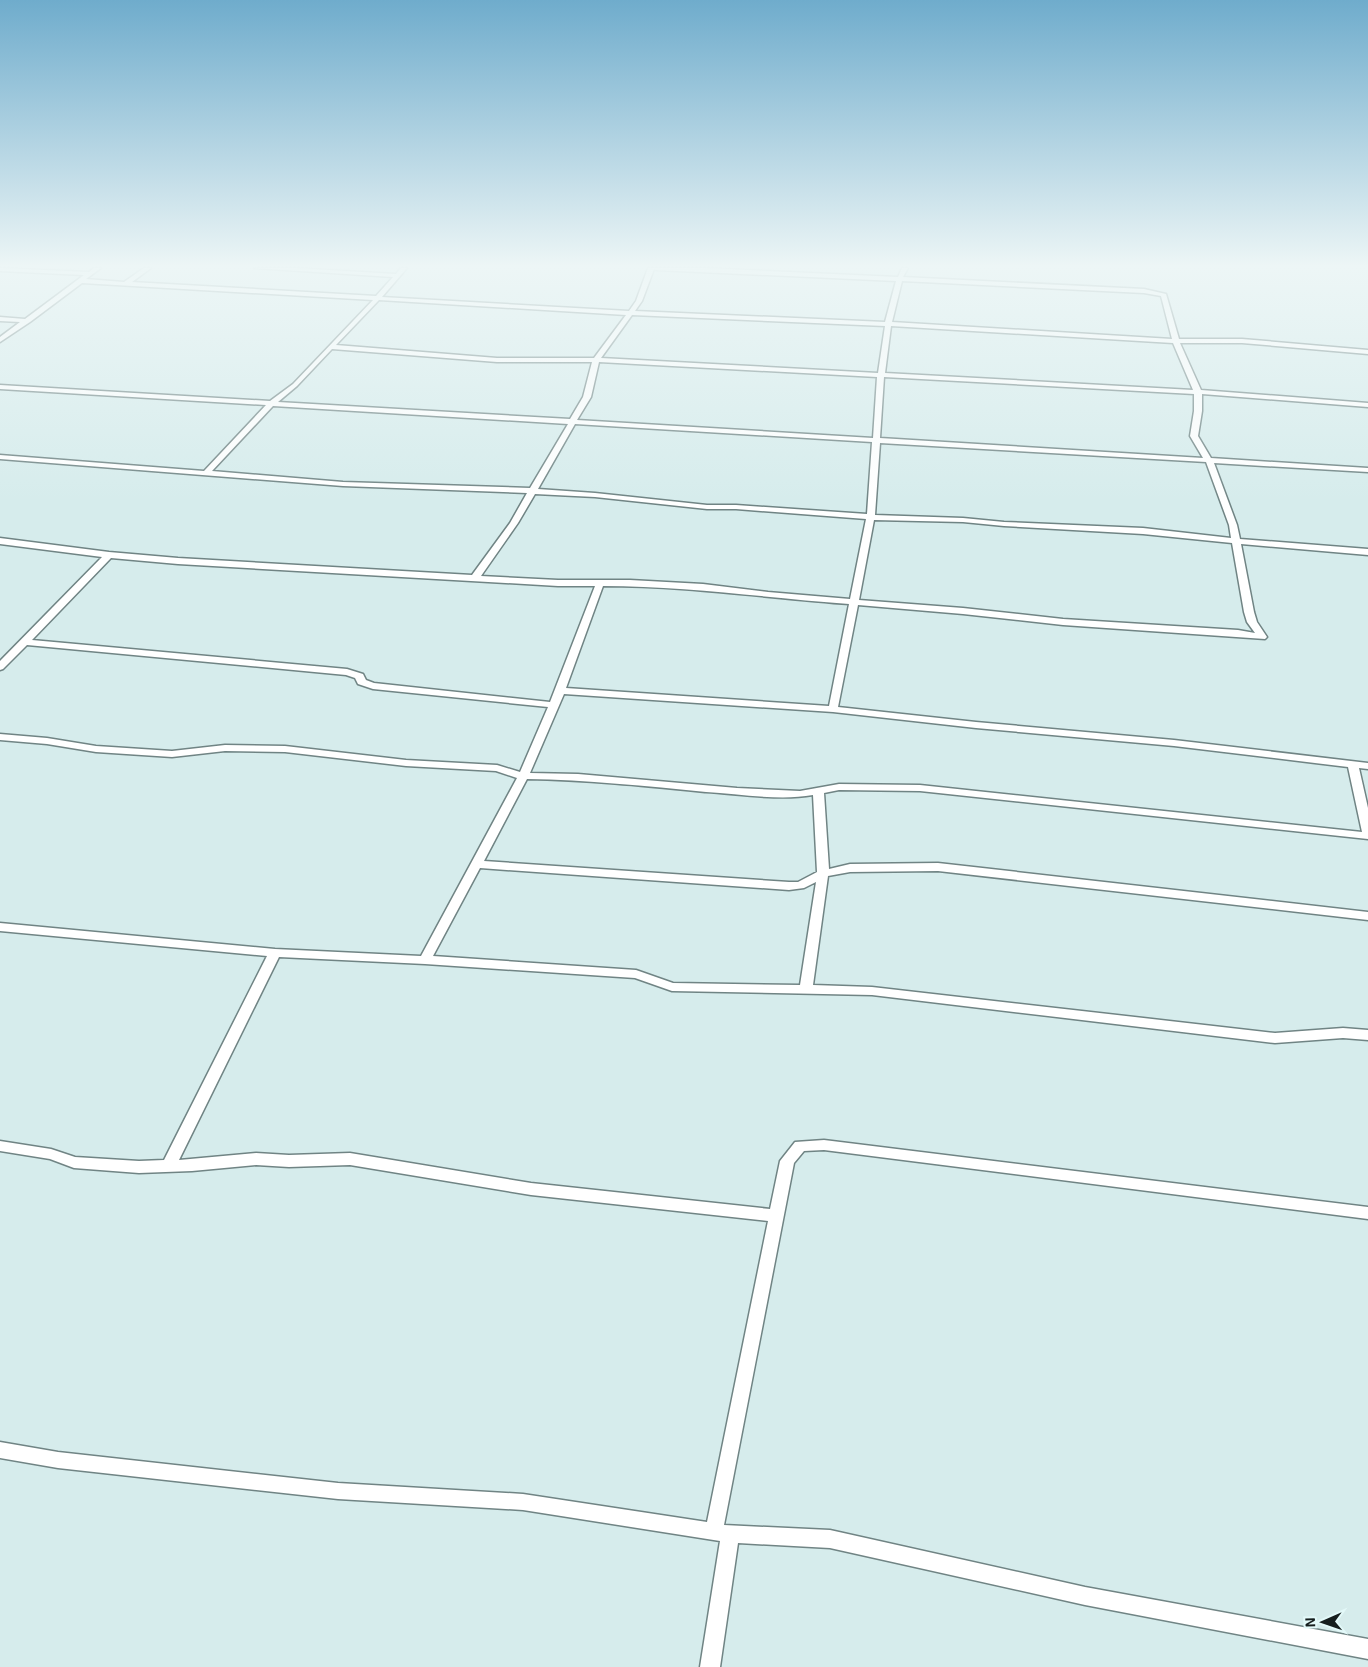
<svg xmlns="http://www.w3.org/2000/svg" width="1368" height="1667" viewBox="0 0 1368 1667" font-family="'Exo 2',sans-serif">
<rect width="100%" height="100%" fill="#d6ecec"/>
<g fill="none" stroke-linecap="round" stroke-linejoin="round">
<g stroke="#708484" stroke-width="3">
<path id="minor" d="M0 268 89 272 94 268H101L86 279 124 282 144 268H151L132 282 376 296 393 277 254 268H295L396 274 401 268H407L382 297 629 311 636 301 648 268H704L898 277 902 268H908L903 277 1144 289 1166 294 1179 339H1242L1368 350V354L1242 343H1180L1201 390 1368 403V407L1202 394V411L1198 436 1211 458 1368 468V472L1214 463 1237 525 1240 539 1368 549V555L1241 544 1254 612 1257 622 1267 637 1265 639 1063 625 963 614 858 605 838 707 976 722 1174 740 1368 763V769L1359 768 1368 808V839L920 791 839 790 824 793 829 869 850 864 938 863 1368 912V920L938 871 850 872 828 876 813 985 872 987 1275 1033 1343 1028 1368 1030V1040L1343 1038 1275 1043 872 995 672 991 635 978 425 964 279 957 179 1160 256 1153 289 1155 350 1153 531 1183 770 1209 780 1161 795 1142 824 1140 1368 1207V1219L824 1150 804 1151 794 1163 724 1525 830 1530 1085 1587 1368 1639V1659L1085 1605 830 1548 738 1543 720 1667H700L720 1541 523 1510 338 1499 58 1468 0 1458V1442L58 1452 338 1483 523 1494 707 1522 768 1221 531 1195 350 1165 289 1167 256 1165 192 1171 139 1173 74 1168 50 1159 0 1151V1141L51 1149 75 1157 139 1161 164 1160 267 956 0 931V923L275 949 421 956 517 778 496 771 406 766 285 752 225 751 172 757 96 752 47 744 0 740V734L47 738 96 746 172 751 225 745 285 746 406 760 497 765 520 772 548 707 373 689 358 684 355 678 346 675 27 645 3 669 0 670V661L102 557 0 544V538L109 552 178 558 472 575 510 523 527 493 343 486 0 459V455L204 471 266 405 0 389V385L270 401 293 384 373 300 82 283 30 322 0 342V337L20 322 0 321V317L25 319 84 275 0 271ZM654 269 656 270 896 281 885 322 635 311 642 301ZM902 281 1144 293 1161 296 1172 339 892 322ZM379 300 626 315 594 358H497L336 345ZM632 315 885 326 878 373 601 358ZM891 326 1173 343 1193 390 885 373ZM332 349 497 362H592L583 397 570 419 278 402 297 386ZM599 362 877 377 873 438 577 420 591 397ZM884 377 1194 394V411L1190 436 1203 458 880 438ZM273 406 568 424 530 488 343 482 212 471ZM575 424 872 442 867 514 736 505H707L595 493 538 489ZM880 443 1206 462 1229 525 1231 538 1143 528 1004 522 963 518 875 515ZM535 494 595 497 707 509H736L866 519 850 599 768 592 703 584 630 580H558L481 576 518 523ZM874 520 963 522 1004 526 1143 534 1232 543 1244 612 1247 622 1255 633 1238 630 1063 619 963 608 859 600ZM111 558 178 564 558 586H595L550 702 374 683 366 680 363 674 347 669 32 640ZM603 586C686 586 767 598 849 604L829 706 566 688ZM564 694 833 712 976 728 1174 746 1348 767 1362 832 920 785 839 784 800 791 737 788 578 774 530 773ZM527 779C587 780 646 786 706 792 739 794 780 801 813 795L817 872 798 882H789L484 861ZM480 868 789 890 804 888 816 882 800 985 673 983 636 970 433 956Z"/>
</g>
<use href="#minor" fill="#fff" fill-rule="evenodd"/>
</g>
<linearGradient id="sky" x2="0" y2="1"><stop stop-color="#6faccc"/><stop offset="0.53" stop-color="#edf6f6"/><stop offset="1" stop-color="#edf6f6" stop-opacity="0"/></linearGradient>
<rect width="1368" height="502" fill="url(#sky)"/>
<g transform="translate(1323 1622) rotate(268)" stroke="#e3f9f9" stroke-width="4" paint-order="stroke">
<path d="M0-4L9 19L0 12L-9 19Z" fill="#161e1e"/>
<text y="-8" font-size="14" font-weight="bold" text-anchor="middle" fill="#161e1e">N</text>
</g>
</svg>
